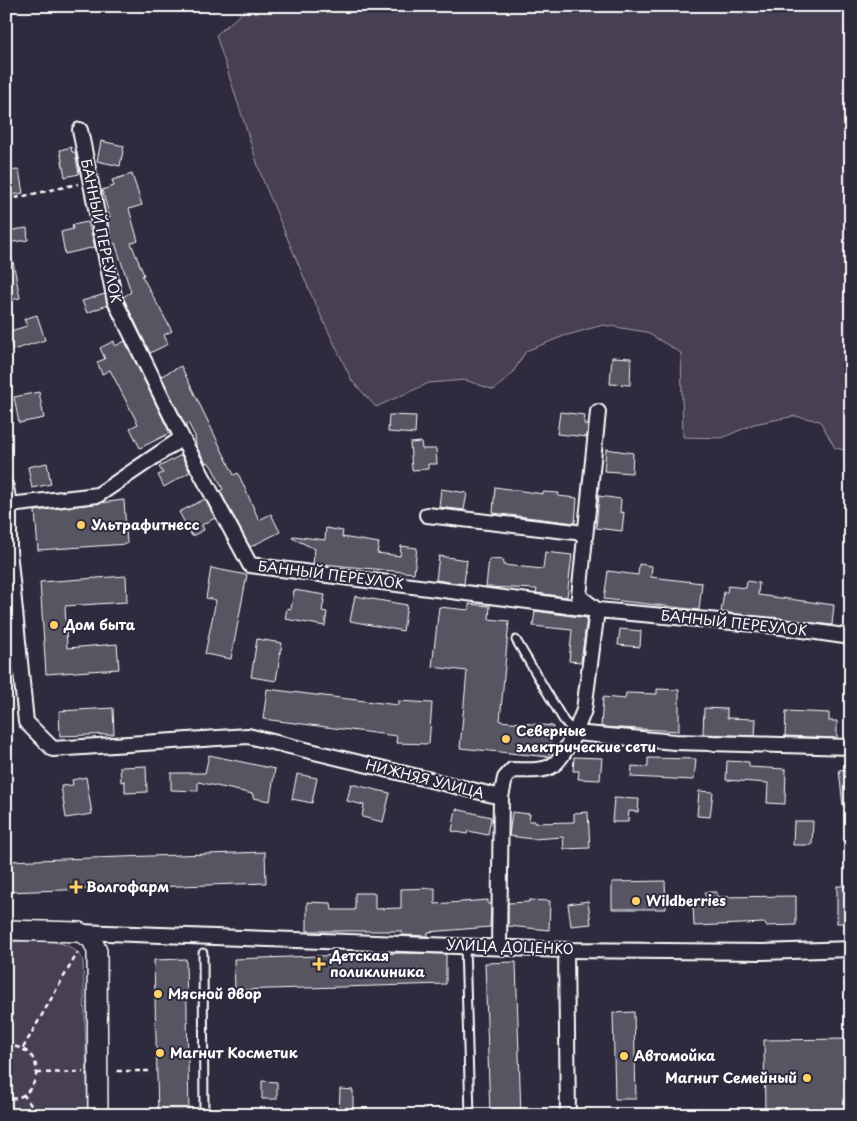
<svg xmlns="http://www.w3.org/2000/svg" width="857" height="1121" viewBox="0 0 857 1121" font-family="'Playpen Sans',sans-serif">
<rect width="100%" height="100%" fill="#2f2a3d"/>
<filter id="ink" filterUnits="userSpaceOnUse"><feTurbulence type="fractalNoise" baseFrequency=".02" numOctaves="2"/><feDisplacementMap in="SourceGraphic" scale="10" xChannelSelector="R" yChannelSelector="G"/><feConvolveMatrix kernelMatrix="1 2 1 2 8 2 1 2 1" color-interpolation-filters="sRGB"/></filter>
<g filter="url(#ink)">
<g fill="#464152" stroke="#a2a0a8">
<polygon points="250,6 851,6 851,451 835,448 820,421 795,416 754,424 722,438 683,437 681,353 646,332 603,325 564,336 526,351 512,374 494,390 465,380 429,383 376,407 352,381 313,299 262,178 216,35"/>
<path d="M6 942C33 942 68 934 83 960L88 1115H6Z"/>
</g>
<g fill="#595564" stroke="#fff">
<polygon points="101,141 124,146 120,166 97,161"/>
<polygon points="71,147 72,152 75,152 79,174 65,177 60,150"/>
<polygon points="19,170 23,193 6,196 6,171"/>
<polygon points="132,174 142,205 129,209 138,241 131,243 144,275 142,276 172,331 164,335 168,344 150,353 123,297 131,292 115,243 112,244 107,218 110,217 102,190 114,186 112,180"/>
<polygon points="88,222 95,247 65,254 61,232 73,229 72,225"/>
<polygon points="27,228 28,240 6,243 6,231"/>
<polygon points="6,256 12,256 20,298 6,301"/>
<polygon points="105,294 107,305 87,313 82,301"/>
<polygon points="37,315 45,340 13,350 7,332 27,326 24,319"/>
<polygon points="114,341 115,346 125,341 170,433 140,448 130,428 138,424 110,370 102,374 97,362 105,359 100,348"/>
<polygon points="612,357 631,358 630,385 610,384"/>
<polygon points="181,366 234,475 238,473 259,520 271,514 280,532 250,547 220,491 223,489 212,467 208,462 206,463 196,446 195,436 188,423 185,425 161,376"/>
<polygon points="39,392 44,418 19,423 14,397"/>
<polygon points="560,412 585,415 584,424 588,425 587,437 557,434"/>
<polygon points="389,415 416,416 415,434 388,432"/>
<polygon points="421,442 422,449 436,449 437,464 428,464 428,469 412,470 410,443"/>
<polygon points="606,449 633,453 632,473 604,471"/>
<polygon points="181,455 190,472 164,487 158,475 163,473 159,467"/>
<polygon points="47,463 51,484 32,488 28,467"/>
<polygon points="495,487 543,494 543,492 559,493 558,496 577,498 575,523 493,513"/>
<polygon points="441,489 467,493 464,510 439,507"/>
<polygon points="599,496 621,499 620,513 624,512 622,531 596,528"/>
<polygon points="205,499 215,518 202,525 204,530 192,536 179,512"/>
<polygon points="124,500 127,544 38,550 35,511"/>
<polygon points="326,528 343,531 342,537 379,543 377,553 400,556 401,546 417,548 414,573 313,563 315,549 292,538 293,536 325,540"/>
<polygon points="545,552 572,555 567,597 536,593 537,589 486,587 489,559 504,560 503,565 543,569"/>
<polygon points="439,556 467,560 464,584 436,580"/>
<polygon points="639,564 652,566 651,577 702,583 699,610 604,599 608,571 638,575"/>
<polygon points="211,568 247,575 231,659 205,654 216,600 206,598"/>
<polygon points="126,576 127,602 65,606 67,648 117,644 119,669 46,674 40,582"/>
<polygon points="747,581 759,583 758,595 834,605 832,625 721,612 724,592 727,592 728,586 746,588"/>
<polygon points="294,590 325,595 322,611 327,612 325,626 285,619 287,608 291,609"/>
<polygon points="355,596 407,605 403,631 350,621"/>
<polygon points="469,604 490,606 489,619 509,621 500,721 553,726 549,757 460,748 467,671 432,667 439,607 469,610"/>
<polygon points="535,611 587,618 581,662 569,661 572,630 533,626"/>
<polygon points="620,629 641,631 640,647 618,645"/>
<polygon points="257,639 282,643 276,681 251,677"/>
<polygon points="267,689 398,705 398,701 432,703 429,744 396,743 397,736 263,719"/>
<polygon points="657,689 679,690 679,731 601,727 603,697 625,699 626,693 657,694"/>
<polygon points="113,708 114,734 60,736 59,711"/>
<polygon points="704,708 727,709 727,718 756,719 755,736 703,734"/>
<polygon points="786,711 829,713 829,721 837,721 837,738 785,736"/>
<polygon points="209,755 275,769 270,801 253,798 253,794 198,782 198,791 171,790 171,773 205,773"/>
<polygon points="574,757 602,758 600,780 578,779 579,771 573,771"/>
<polygon points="648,758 696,759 694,780 631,777 632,766 648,767"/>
<polygon points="727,761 749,762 749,767 786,769 785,804 767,803 768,783 726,780"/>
<polygon points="146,766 147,792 125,793 125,781 121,782 120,767"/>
<polygon points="850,769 851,805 843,806 839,770"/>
<polygon points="297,774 317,778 312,803 292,799"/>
<polygon points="86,777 92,814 66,818 61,786 73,785 72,780"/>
<polygon points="351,784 390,793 383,822 362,817 364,805 347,801"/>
<polygon points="699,791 713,792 710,817 697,816"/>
<polygon points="614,798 639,799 638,812 629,811 628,822 612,822"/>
<polygon points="456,809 491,817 488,835 468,831 467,834 452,831"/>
<polygon points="512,812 530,814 529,821 535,821 534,823 574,822 574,813 588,812 590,848 564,849 563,837 533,839 509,836"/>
<polygon points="794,821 813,821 812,845 793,845"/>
<polygon points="265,852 266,883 6,892 6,861"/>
<polygon points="665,881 666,909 612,909 612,882"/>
<rect x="837" y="886" width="14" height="37"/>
<polygon points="435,888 435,904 488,900 488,904 491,904 490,927 428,932 428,936 402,935 402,931 307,931 307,902 331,903 332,910 355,910 355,893 375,893 375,909 401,908 401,889"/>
<polygon points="705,892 717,892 717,897 796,896 796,925 766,926 765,923 694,926 693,905 706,905"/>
<polygon points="529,900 550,901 549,930 508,926 508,903 529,902"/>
<polygon points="588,901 591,924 571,926 568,904"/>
<polygon points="402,953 446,954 446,984 235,990 234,959"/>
<polygon points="186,959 189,1115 158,1115 154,960"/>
<polygon points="516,962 521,1115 490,1115 485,963"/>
<polygon points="634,1012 636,1099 615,1099 613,1013"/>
<polygon points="851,1039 851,1115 765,1115 764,1040"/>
<polygon points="262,1081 277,1082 277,1099 262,1099"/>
<polygon points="340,1089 353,1090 353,1115 339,1115"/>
</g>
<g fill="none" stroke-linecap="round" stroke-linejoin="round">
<g stroke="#fff" stroke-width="11">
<g id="lane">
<polyline points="516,640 564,721 575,733"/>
<polyline points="465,945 470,1115"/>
<polyline points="203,953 204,1115"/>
</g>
</g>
<g stroke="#fff" stroke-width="18">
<g id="street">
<polyline points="80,130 115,301 182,438 250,565 597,610 775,626 851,637"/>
<path d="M6 487 9 505V551L26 722 53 749 248 736 501 797 505 778 512 770C554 771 554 771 575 733L675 742 851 747"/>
<polyline points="9,505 98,495 182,438"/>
<polyline points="427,515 584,533"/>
<polyline points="575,733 584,710 597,610 579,596 598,412"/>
<polyline points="80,932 566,950 762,952 851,949"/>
<polyline points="499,946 501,797"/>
<polyline points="566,950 568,1115"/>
</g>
</g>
<g stroke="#fff" stroke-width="22">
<polyline id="secondary" points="6,930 79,932 91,938 97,951 98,1115"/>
</g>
<g stroke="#fff" stroke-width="2.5" stroke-dasharray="5 4" stroke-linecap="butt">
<polyline points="6,200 78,184"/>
<path d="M6 1045C56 1049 36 1105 6 1098"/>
<polyline points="23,1048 78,952"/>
<polyline points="117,1071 150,1071"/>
<polyline points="37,1073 83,1072"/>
<polyline points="23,1094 38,1115"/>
</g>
<use href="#lane" stroke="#2f2a3d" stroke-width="7"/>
<use href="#street" stroke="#2f2a3d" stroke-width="14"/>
<use href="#secondary" stroke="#2f2a3d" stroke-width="19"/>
</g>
</g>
<g fill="#ffd166" stroke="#2f2a3d" stroke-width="2">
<circle cx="81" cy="525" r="5"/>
<circle cx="54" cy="625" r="5"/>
<circle cx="506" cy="739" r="5"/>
<path d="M73.5 879.5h5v5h5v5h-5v5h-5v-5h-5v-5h5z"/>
<circle cx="636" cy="901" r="5"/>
<path d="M316.5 956.5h5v5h5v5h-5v5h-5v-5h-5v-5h5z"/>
<circle cx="158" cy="994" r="5"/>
<circle cx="160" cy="1053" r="5"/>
<circle cx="624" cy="1056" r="5"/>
<circle cx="807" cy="1078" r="5"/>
</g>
<g text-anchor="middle" stroke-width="4" stroke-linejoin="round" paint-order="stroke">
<g font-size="14" fill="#fff" stroke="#2f2a3d">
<text transform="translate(101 231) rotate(78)" y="5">БАННЫЙ ПЕРЕУЛОК</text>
<text transform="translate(331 575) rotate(7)" y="5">БАННЫЙ ПЕРЕУЛОК</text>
<text transform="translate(734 623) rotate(6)" y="5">БАННЫЙ ПЕРЕУЛОК</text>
<text transform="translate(425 779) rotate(14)" y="5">НИЖНЯЯ УЛИЦА</text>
<text transform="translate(510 947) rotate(2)" y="5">УЛИЦА ДОЦЕНКО</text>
</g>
<g font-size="14" font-weight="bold" fill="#fff" stroke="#2f2a3d" text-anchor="start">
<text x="91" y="530">Ультрафитнесс</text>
<text x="64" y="630">Дом быта</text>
<text x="516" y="736">Северные<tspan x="516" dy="16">электрические сети</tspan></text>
<text x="86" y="892">Волгофарм</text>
<text x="646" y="906">Wildberries</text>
<text x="330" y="961">Детская<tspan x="330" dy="16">поликлиника</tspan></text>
<text x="168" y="999">Мясной двор</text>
<text x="170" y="1058">Магнит Косметик</text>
<text x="634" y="1061">Автомойка</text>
<text x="797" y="1083" text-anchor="end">Магнит Семейный</text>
</g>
</g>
<rect width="857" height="1121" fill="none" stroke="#2f2a3d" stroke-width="25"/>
<rect x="12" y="12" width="832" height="1096" fill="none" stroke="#fff" stroke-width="2" filter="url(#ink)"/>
</svg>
